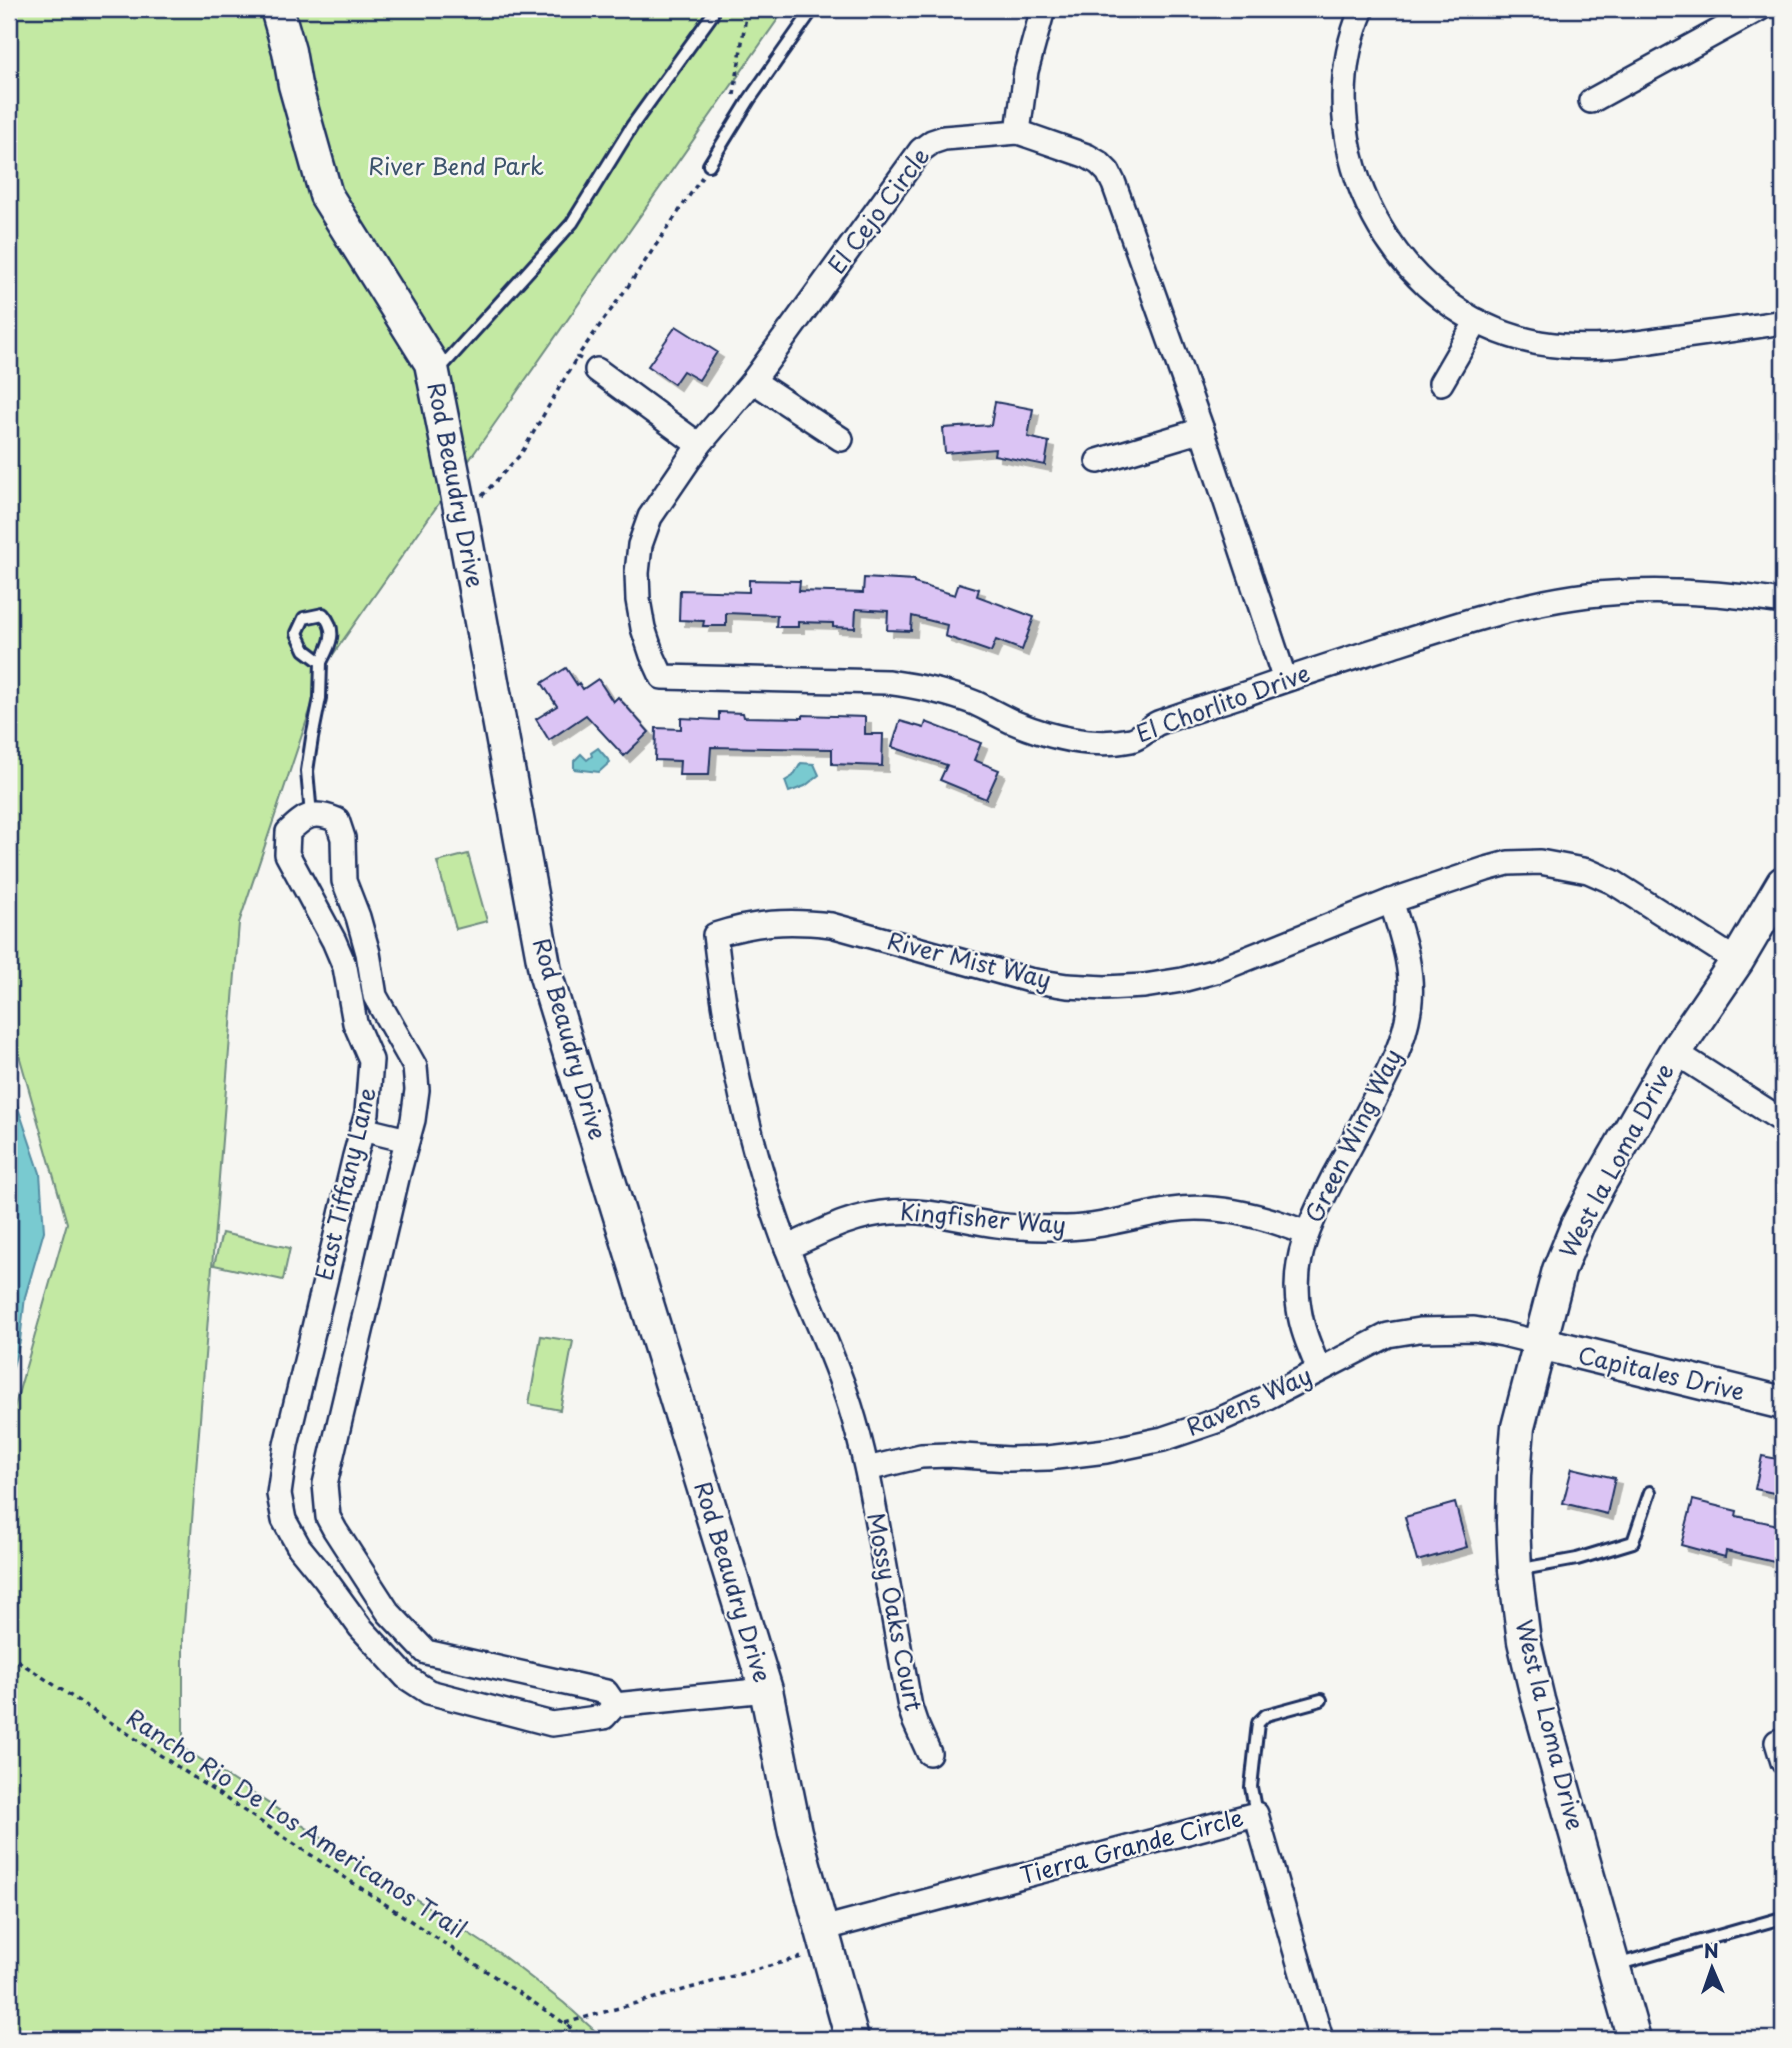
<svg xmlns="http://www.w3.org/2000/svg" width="1792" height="2048" viewBox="0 0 1792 2048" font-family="'Playpen Sans',sans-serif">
<defs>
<filter id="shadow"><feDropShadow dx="6" dy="6" stdDeviation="0" flood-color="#0004"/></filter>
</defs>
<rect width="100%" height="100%" fill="#f6f6f2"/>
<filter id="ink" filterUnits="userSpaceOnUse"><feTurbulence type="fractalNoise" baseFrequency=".0143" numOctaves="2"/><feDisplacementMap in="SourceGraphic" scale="14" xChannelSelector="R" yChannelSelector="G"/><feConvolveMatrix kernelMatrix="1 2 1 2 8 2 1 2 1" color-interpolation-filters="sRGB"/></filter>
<g filter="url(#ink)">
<g fill="#c3e9a3" stroke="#6f8c80" stroke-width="2">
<polygon points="9,9 785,9 325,666 239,923 183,1636 183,1748 499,1953 564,2003 604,2039 9,2039 9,1426 67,1223 9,1020"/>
<polygon points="468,854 487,921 456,929 437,862"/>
<polygon points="222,1233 290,1248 283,1280 214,1265"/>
<polygon points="541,1336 573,1341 560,1410 529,1404"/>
</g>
<g fill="#79cad0" stroke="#538ca2" stroke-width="2">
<polygon points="598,748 610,762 599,772 574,769 574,761 581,754 587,760 592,756 591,753"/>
<polygon points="801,763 814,764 819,775 805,786 789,792 785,781 793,776"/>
<polygon points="9,1081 40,1173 44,1231 25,1297 20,1341 9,1381"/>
</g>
<g fill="#dbc4f4" stroke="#1b2f5e" stroke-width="2" filter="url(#shadow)">
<polygon points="676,326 717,352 699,380 683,371 674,384 648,366"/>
<polygon points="995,402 1033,409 1028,437 1049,442 1045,465 994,455 995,449 945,453 943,428 991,425"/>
<polygon points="864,578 914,581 914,583 955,595 959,583 979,589 977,596 1034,617 1022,650 996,640 991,652 945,636 947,625 912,616 911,631 887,630 888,611 856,609 855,628 833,627 833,623 798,622 798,627 776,627 777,615 726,613 726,626 703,626 704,621 679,620 680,590 749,592 749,580 800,581 799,591 863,593"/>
<polygon points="566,668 577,685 579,683 583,689 598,679 613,702 618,697 649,732 624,756 586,715 549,740 536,719 557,706 542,683"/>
<polygon points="719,712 743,713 744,717 803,718 803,715 865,717 865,734 883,734 882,766 832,764 832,749 767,748 711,747 709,775 679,775 680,761 655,760 656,728 681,729 681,718 719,720"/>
<polygon points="900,721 924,728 926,722 981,743 974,760 999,770 986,799 940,780 947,765 892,747"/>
<polygon points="1762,1456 1783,1460 1783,1495 1755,1489"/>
<polygon points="1572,1468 1615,1478 1607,1514 1563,1503"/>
<polygon points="1693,1500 1737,1511 1736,1516 1783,1526 1783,1564 1726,1551 1725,1557 1681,1545"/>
<polygon points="1455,1503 1467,1547 1417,1561 1405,1517"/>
</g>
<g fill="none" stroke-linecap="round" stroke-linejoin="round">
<g stroke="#1b2f5e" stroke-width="16">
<g id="lane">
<polyline points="709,165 749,100 813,9"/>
<polyline points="438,371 572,223 632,126 712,15"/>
<path d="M311 815 307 771 312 738 320 698 321 662 305 650 297 633 304 618 323 614C338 631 330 645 321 662"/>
<polyline points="1517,1570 1577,1559 1633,1542 1650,1492"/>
<polyline points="1256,1814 1251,1787 1258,1723 1266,1715 1321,1700"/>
<polyline points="1616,1965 1778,1919"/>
</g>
</g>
<g stroke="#1b2f5e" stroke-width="28">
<g id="street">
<path d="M1362 9C1304 145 1393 316 1540 343 1587 351 1626 345 1672 338 1709 333 1746 328 1783 322"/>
<polyline points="1591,101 1759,9"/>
<polyline points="1018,132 1026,71 1043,9"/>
<polyline points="597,370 699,445"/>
<polyline points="753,381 841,439"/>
<polyline points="1441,383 1477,321"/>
<polyline points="1098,461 1202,430"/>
<path d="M1285 680 1202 430 1114 184 1108 172 1099 163 1087 156 1018 132 944 138 932 142 921 150 753 381 699 445 650 517 640 545 637 573 638 600 643 628 652 655 662 677 887 682C917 686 947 692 975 703 988 709 1000 716 1013 722 1048 737 1093 748 1131 740 1141 738 1149 727 1158 723 1188 712 1218 703 1248 693 1298 675 1349 659 1399 643 1461 623 1523 603 1588 595 1653 588 1719 592 1783 602"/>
<polyline points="1675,1052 1783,1121"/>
<polyline points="362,1129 407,1140"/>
<path d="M787 1248C821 1232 854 1214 892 1212 929 1209 961 1220 997 1225 1020 1228 1043 1228 1066 1228 1102 1227 1136 1216 1171 1210 1217 1203 1264 1216 1306 1233"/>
<path d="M1319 1370C1311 1350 1302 1331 1299 1309 1290 1258 1313 1217 1335 1174 1349 1149 1362 1124 1375 1098 1390 1070 1404 1042 1409 1010 1415 972 1402 936 1391 901"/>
<polyline points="867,1469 921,1456 948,1455 1009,1459 1048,1458 1106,1451 1163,1439 1219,1420 1254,1404 1388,1335 1419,1330 1474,1329 1503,1334 1540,1343"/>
<path d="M615 1705 606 1692 426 1652 388 1612 335 1530 328 1517 325 1484 398 1174 413 1120 417 1090 415 1067 375 996 368 953 358 917 344 881 343 838 337 820C313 810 306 815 288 832L287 854 334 941 345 967 355 1023 371 1060 367 1113 355 1156 286 1445 279 1494 284 1520 299 1547 325 1579 360 1627 406 1677 429 1692 552 1724 604 1717 615 1705 766 1690"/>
<polyline points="1783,1740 1777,1742 1783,1762"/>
<path d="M929 1753 915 1722 910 1707C900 1654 891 1602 882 1550 873 1501 865 1453 850 1406 833 1352 807 1301 787 1248 748 1147 727 1042 715 935 756 922 788 920 831 925L1029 980 1067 986 1105 988 1144 986 1182 980 1216 971 1391 901 1486 869 1508 863 1540 862 1588 871 1613 882 1737 961"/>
<polyline points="822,1929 1256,1814 1321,2039"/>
</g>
</g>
<g stroke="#1b2f5e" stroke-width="37">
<g id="secondary">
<polyline points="277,9 289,51 295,85 326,195 431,363 462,518 546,976 766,1690 795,1832 852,2039"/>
<polyline points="1540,1343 1783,1403"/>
<polyline points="1634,2039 1538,1700 1524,1641 1515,1570 1513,1523 1514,1475 1518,1427 1559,1270 1577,1226 1599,1184 1675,1052 1737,961 1783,883"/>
</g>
</g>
<g stroke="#1b2f5e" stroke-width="3.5" stroke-dasharray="5 5" stroke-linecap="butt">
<polyline points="734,95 747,9"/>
<polyline points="581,359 577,357 629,285 702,177"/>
<polyline points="482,496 521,454 577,357"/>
<polyline points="9,1655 554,2016 586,2039"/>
<polyline points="565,2023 805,1956"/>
</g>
<use href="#lane" stroke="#f6f6f2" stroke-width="10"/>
<use href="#street" stroke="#f6f6f2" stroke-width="23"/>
<use href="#secondary" stroke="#f6f6f2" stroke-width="32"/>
</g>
</g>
<g text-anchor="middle" stroke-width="5" stroke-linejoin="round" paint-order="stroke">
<g font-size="23" fill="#3d546c" stroke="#f6f6f2">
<text x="456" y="175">River Bend Park</text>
</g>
<g font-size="23" fill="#1b2f5e" stroke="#f6f6f2">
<text transform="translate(879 211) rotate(-53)" y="8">El Cejo Circle</text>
<text transform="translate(455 485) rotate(79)" y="8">Rod Beaudry Drive</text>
<text transform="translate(1223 704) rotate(-20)" y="8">El Chorlito Drive</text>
<text transform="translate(969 961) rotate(14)" y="8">River Mist Way</text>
<text transform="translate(569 1039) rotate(74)" y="8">Rod Beaudry Drive</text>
<text transform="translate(1354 1136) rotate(-64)" y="8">Green Wing Way</text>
<text transform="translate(1617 1161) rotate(-62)" y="8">West la Loma Drive</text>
<text transform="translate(346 1184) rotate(-77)" y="8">East Tiffany Lane</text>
<text transform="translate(983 1219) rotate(5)" y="8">Kingfisher Way</text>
<text transform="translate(1661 1374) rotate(13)" y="8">Capitales Drive</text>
<text transform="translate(1249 1402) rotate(-24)" y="8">Ravens Way</text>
<text transform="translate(732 1582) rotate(73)" y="8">Rod Beaudry Drive</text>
<text transform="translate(894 1612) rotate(79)" y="8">Mossy Oaks Court</text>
<text transform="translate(1549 1725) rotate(76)" y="8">West la Loma Drive</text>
<text transform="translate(296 1824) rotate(33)" y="8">Rancho Rio De Los Americanos Trail</text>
<text transform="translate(1132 1847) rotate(-15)" y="8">Tierra Grande Circle</text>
</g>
</g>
<rect width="1792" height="2048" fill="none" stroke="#f6f6f2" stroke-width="35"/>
<rect x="18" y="18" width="1757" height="2013" fill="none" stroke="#1b2f5e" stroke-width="2.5" filter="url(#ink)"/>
<g transform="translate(1712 1968) rotate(358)" stroke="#f6f6f2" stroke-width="5" paint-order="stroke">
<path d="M0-5L12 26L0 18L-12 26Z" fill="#1b2f5e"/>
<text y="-10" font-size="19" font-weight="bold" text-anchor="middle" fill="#1b2f5e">N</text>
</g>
</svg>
